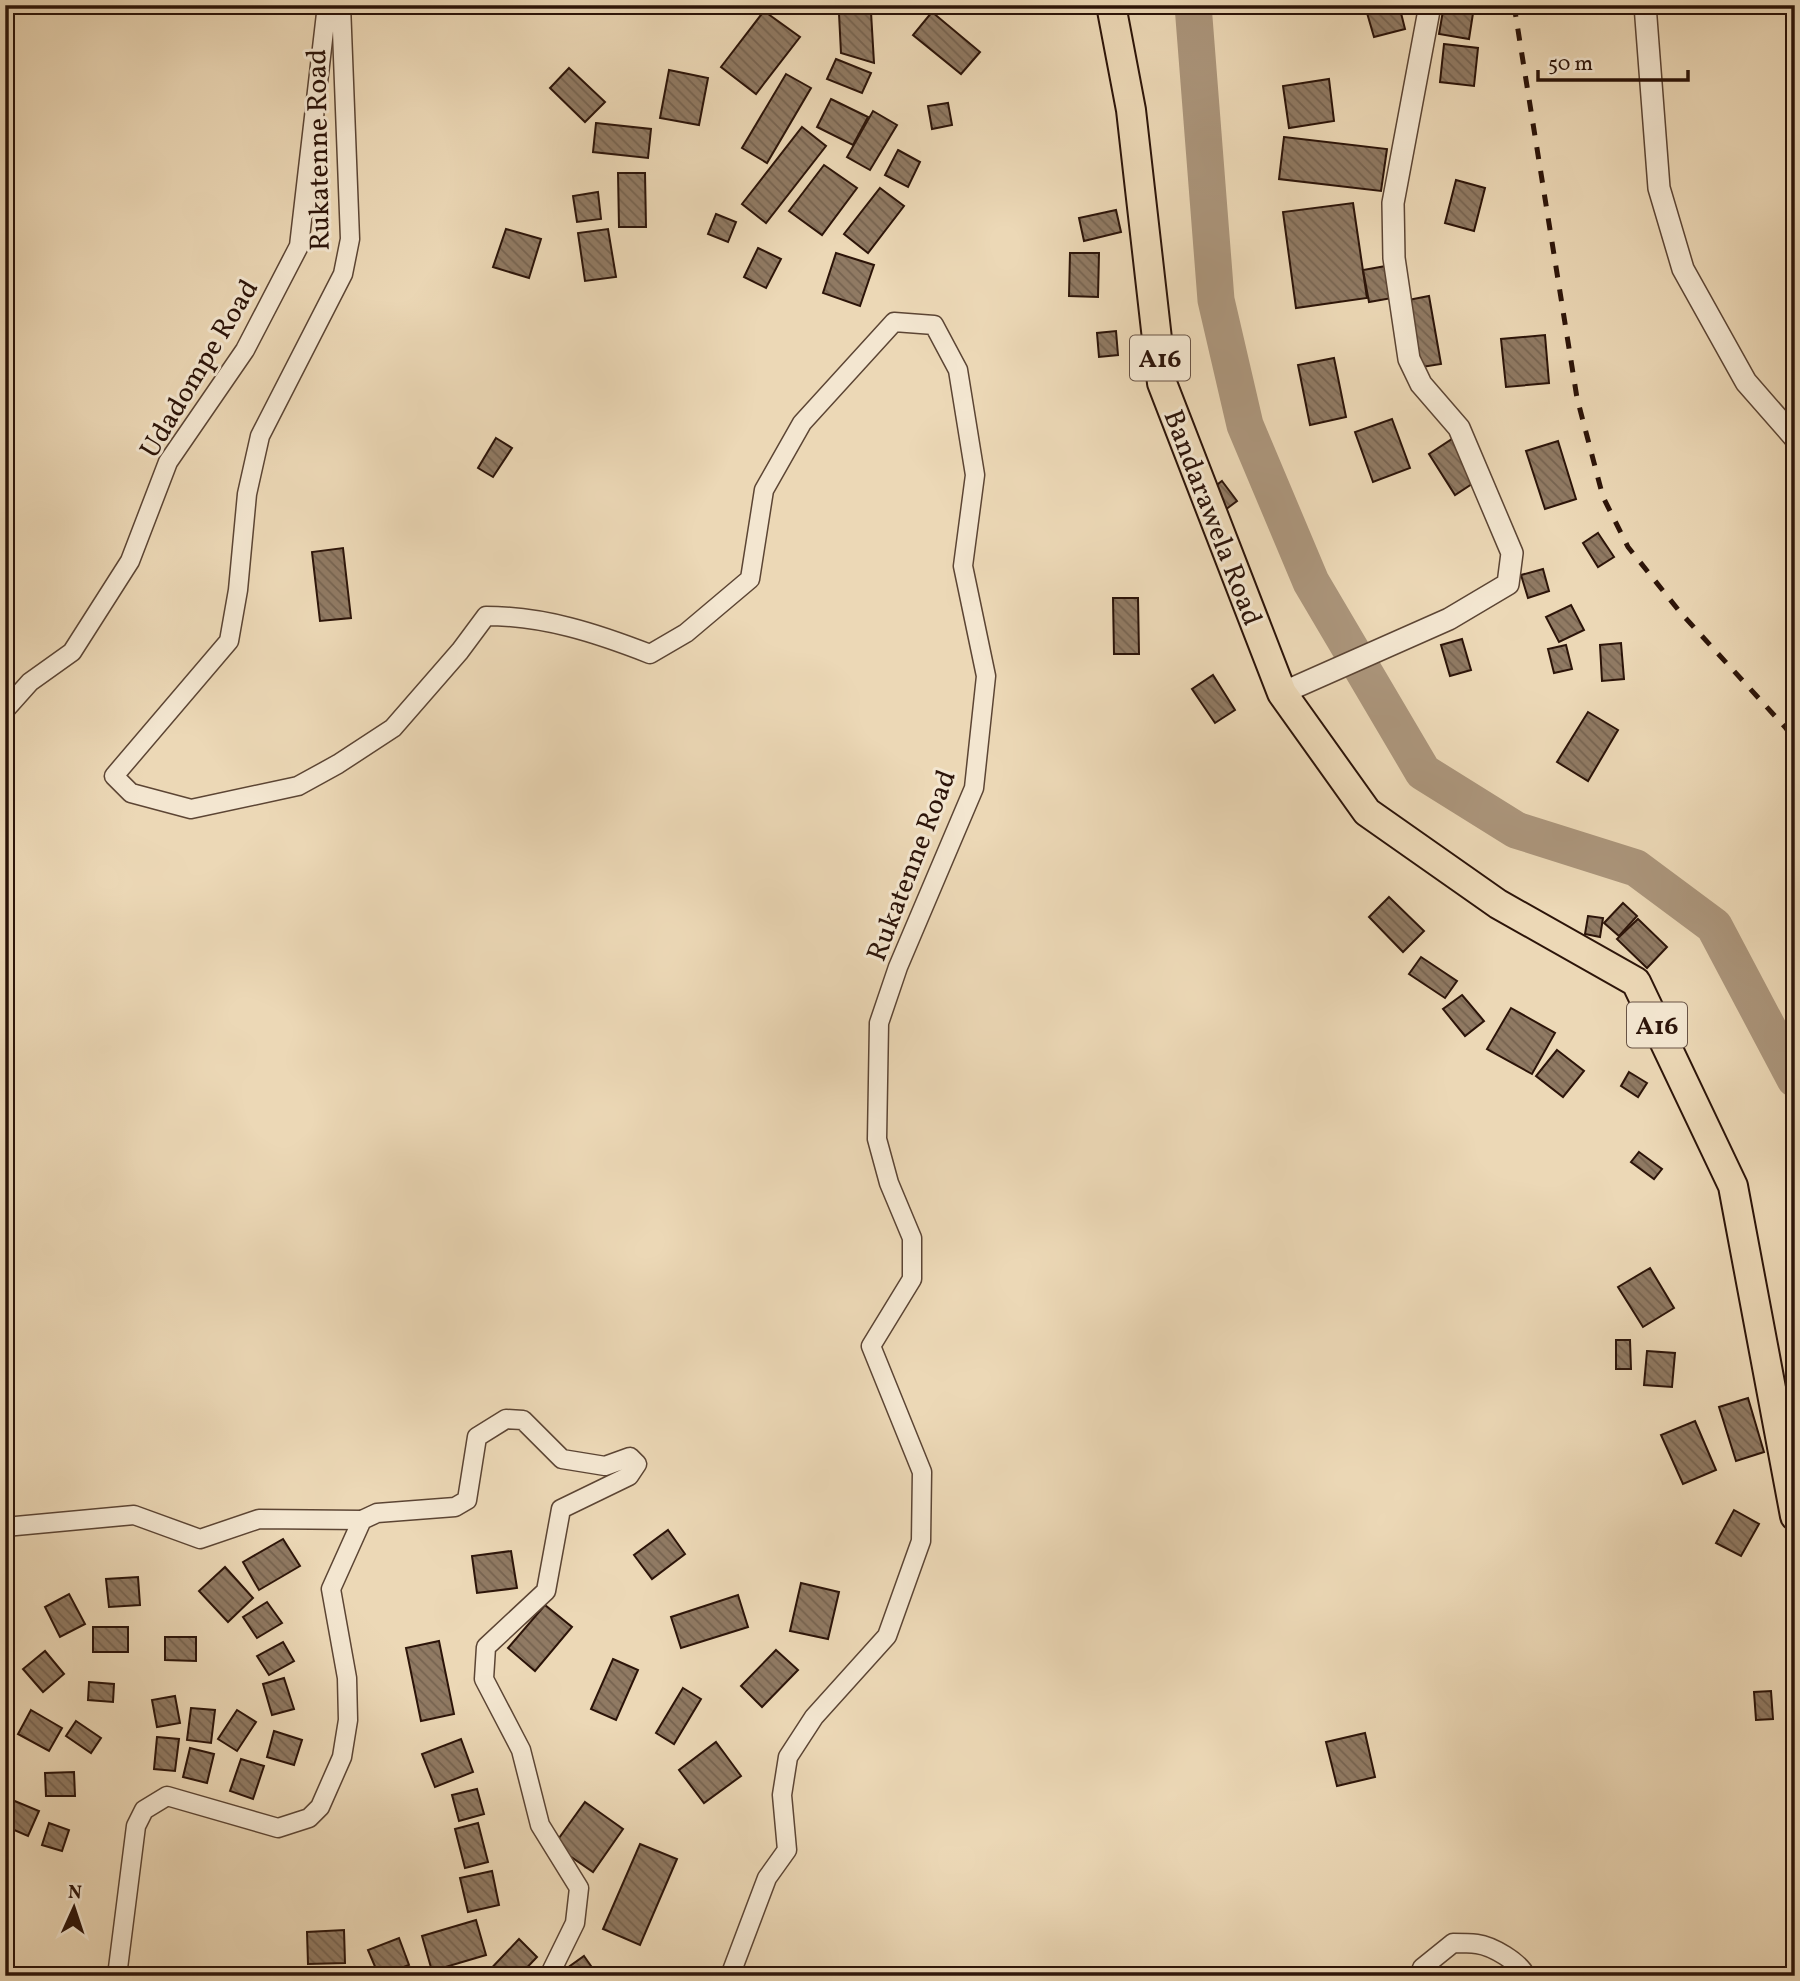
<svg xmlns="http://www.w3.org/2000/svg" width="1800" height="1981" viewBox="0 0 1800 1981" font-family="Vollkorn,serif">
<defs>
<pattern id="building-back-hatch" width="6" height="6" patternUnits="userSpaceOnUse" patternTransform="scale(1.75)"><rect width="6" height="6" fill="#907a63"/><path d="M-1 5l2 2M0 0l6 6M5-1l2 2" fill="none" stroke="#766350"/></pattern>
</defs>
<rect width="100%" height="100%" fill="#ecd8b6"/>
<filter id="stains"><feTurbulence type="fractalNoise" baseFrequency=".00286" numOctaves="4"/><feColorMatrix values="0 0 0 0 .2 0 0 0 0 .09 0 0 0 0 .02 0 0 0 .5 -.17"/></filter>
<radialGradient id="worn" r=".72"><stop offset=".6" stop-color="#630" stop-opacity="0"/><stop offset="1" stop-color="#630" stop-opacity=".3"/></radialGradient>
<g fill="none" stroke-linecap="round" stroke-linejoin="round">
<polyline stroke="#ab957b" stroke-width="37" points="1193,5 1216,300 1245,425 1311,582 1423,772 1516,830 1636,868 1714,926 1795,1079"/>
</g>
<g fill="url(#building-back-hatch)" stroke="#2c1409" stroke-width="2">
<polygon points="1399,5 1405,29 1374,37 1365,6"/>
<polygon points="1444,5 1474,7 1469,39 1439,34"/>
<polygon points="764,11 800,37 756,94 721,67"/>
<polygon points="871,12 874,63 841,53 839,14"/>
<polygon points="932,12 980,52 961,74 913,35"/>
<polygon points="1444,44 1478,48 1474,86 1440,82"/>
<polygon points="836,59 871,73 862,93 827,79"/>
<polygon points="569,68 605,102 585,122 550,88"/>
<polygon points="669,70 708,78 699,125 660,118"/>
<polygon points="786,74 811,88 767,163 742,148"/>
<polygon points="1329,79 1334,121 1289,128 1283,86"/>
<polygon points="831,99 868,117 853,145 817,127"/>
<polygon points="948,103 952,125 932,129 928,106"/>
<polygon points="873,111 897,125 870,170 847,157"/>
<polygon points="596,123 651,129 648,158 593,152"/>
<polygon points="802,127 826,146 766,223 742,204"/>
<polygon points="1284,137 1387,149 1381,191 1279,179"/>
<polygon points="898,150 920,162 908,187 885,175"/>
<polygon points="824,165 857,188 822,235 789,211"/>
<polygon points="618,173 645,173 646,227 619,227"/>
<polygon points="1456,180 1485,188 1474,231 1445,223"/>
<polygon points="880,188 904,206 868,253 844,234"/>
<polygon points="598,192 601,219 577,222 573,196"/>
<polygon points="1353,203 1367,298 1296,308 1283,212"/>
<polygon points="1116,210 1121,232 1084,241 1079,218"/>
<polygon points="716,214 736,222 728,242 708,234"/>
<polygon points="506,229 541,239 529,278 493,267"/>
<polygon points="608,229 616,277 585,281 578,233"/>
<polygon points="758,248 781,259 766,288 744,277"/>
<polygon points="836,253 874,265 860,306 823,293"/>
<polygon points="1070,253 1099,253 1098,297 1069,296"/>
<polygon points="1386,266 1392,298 1369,302 1363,270"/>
<polygon points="1429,296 1441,364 1415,368 1403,301"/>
<polygon points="1116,331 1118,355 1099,357 1097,333"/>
<polygon points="1545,335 1549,383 1506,387 1501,339"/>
<polygon points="1334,358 1346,417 1310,425 1298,365"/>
<polygon points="1392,419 1410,468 1373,482 1355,432"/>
<polygon points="496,438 512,448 493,477 478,468"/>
<polygon points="1452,439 1478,480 1455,495 1429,454"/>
<polygon points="1558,441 1576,499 1545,509 1526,451"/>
<polygon points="1222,481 1237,501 1225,510 1210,490"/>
<polygon points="1598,533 1614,557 1598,567 1583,543"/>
<polygon points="343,548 351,618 320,621 312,552"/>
<polygon points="1543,569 1549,591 1528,598 1521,575"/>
<polygon points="1113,598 1138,598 1139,654 1114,654"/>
<polygon points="1571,605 1584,630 1559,642 1546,617"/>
<polygon points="1462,639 1471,670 1450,676 1441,645"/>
<polygon points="1621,643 1624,679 1602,681 1600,645"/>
<polygon points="1566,645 1572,669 1554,673 1548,649"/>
<polygon points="1213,675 1235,710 1215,723 1192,689"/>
<polygon points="1588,712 1618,730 1588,781 1557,762"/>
<polygon points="1389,897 1424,931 1403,952 1369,917"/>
<polygon points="1623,903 1637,916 1619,936 1604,923"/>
<polygon points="1588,916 1603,918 1600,937 1585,934"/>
<polygon points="1638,919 1667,947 1647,968 1617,939"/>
<polygon points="1421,957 1457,981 1445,998 1409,974"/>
<polygon points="1462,995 1484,1021 1465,1036 1443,1009"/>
<polygon points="1511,1008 1555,1033 1532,1074 1487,1049"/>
<polygon points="1557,1050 1584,1071 1563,1097 1536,1076"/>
<polygon points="1629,1072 1647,1083 1638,1097 1621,1086"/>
<polygon points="1639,1152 1662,1169 1654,1179 1631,1162"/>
<polygon points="1650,1268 1674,1308 1643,1327 1618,1287"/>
<polygon points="1616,1340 1630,1340 1631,1369 1616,1369"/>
<polygon points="1647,1351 1675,1353 1672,1387 1644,1385"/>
<polygon points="1748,1398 1764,1452 1736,1461 1719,1407"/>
<polygon points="1695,1421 1716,1470 1683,1484 1661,1435"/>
<polygon points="1734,1510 1759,1524 1741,1556 1716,1543"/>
<polygon points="668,1530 685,1554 652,1579 634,1555"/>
<polygon points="283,1539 300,1566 259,1590 243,1562"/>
<polygon points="511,1551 517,1588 477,1593 472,1556"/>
<polygon points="225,1567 253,1598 228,1622 199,1591"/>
<polygon points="138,1577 140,1605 109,1607 106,1579"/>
<polygon points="801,1583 839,1592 828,1639 790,1631"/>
<polygon points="69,1594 85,1624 60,1637 45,1607"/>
<polygon points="738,1595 748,1627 681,1648 671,1617"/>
<polygon points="267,1602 282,1623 257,1638 243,1617"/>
<polygon points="545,1605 572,1627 535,1671 508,1648"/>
<rect x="93" y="1627" width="35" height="25"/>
<polygon points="165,1637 196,1637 196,1661 165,1660"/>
<polygon points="439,1641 454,1714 421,1721 406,1648"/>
<polygon points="283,1642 294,1661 269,1675 257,1656"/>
<polygon points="776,1650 798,1670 762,1707 741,1686"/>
<polygon points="45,1651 64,1674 43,1692 23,1669"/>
<polygon points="613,1659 638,1670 616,1720 591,1709"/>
<polygon points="284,1678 294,1709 272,1715 263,1684"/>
<polygon points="89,1682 114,1684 113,1702 88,1700"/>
<polygon points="683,1688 701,1699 674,1744 656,1733"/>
<polygon points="1771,1691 1773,1719 1756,1720 1754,1692"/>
<polygon points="175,1696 180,1723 157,1727 152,1700"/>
<polygon points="191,1708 215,1710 211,1743 187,1740"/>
<polygon points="31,1710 62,1728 49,1751 18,1734"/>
<polygon points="237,1710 256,1722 237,1751 218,1739"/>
<polygon points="76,1721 101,1738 91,1753 66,1736"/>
<polygon points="274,1731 302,1740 294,1765 267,1757"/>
<polygon points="1365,1733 1375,1777 1337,1786 1326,1742"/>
<polygon points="157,1737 179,1739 175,1771 154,1769"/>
<polygon points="461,1739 473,1772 435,1787 422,1754"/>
<polygon points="716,1742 741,1776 704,1803 679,1770"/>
<polygon points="190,1748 214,1754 207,1783 183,1777"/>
<polygon points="241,1759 264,1766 253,1799 230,1791"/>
<polygon points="74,1772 75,1796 46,1796 45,1773"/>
<polygon points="477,1789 484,1814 459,1821 452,1795"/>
<polygon points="5,1797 39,1811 28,1836 5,1826"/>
<polygon points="585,1802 623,1829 593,1872 554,1845"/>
<polygon points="49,1823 69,1830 62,1851 42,1845"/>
<polygon points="478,1823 488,1862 465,1868 455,1829"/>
<polygon points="640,1844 677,1859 640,1945 603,1929"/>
<polygon points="492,1871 499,1905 468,1912 460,1878"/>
<polygon points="476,1920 486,1955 432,1971 422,1936"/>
<polygon points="344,1930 345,1963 308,1964 307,1932"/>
<polygon points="399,1938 409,1965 379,1976 368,1950"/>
<polygon points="519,1939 537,1957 519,1976 484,1976"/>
<polygon points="584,1956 598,1976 556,1976"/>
</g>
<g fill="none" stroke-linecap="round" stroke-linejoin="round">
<g stroke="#5c4534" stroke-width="21">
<g id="minor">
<path d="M341 5 350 239 343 274 260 436 247 494 238 590 229 641 114 776 131 793 191 809 298 786 338 764 393 728 460 651 486 616C544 616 596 633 650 654L686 633 750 579 764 490 802 423 894 322 934 325 958 370 975 475 963 566 986 676 974 788 898 967 879 1023 877 1139 889 1183 912 1238V1279L871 1346 922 1472 921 1541 887 1636 814 1717 788 1757 782 1795 787 1850 767 1878 730 1976"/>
<polyline points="5,710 30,682 72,652 130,561 168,462 245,350 299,246 327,5"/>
<polyline points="5,1527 134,1515 200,1539 259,1519 362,1520"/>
<polyline points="117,1976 136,1826 144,1810 167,1796 278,1828 309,1818 320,1807 342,1757 348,1720 347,1678 331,1589 362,1520 377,1513 455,1507 467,1500 477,1437 506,1419 523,1420 562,1459 605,1466 630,1457 637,1464 629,1476 561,1509 546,1591 486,1647 484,1679 521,1750 540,1825 579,1888 575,1923 549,1976"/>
<path d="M1420 1976 1422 1968 1453 1943C1461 1943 1469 1943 1477 1944 1492 1946 1520 1962 1526 1976"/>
</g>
</g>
<g stroke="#5c4534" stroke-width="24">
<g id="tertiary">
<polyline points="1645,5 1659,188 1683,269 1746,382 1795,438"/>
<polyline points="1282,693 1449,619 1508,584 1512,553 1459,428 1421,384 1409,359 1394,258 1393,203 1430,5"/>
</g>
</g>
<g stroke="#2c1409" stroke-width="32">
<polyline id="trunk" points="1111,5 1131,110 1162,383 1282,693 1367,812 1498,904 1636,982 1733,1186 1795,1516"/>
</g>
<use href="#minor" stroke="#f3e6d0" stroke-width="18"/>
<use href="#tertiary" stroke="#f3e6d0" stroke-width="21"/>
<use href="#trunk" stroke="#ecd8b6" stroke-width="28"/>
<polyline stroke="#2c1409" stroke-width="5" stroke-dasharray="12 12" stroke-linecap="butt" points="1514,5 1577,398 1603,497 1628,547 1680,612 1785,727 1795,740"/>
</g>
<g text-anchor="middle" stroke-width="6" stroke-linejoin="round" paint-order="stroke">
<g fill="#f3e6d0" stroke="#685345" stroke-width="2">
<rect x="1130" y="335.5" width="60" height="45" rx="5"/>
<rect x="1627" y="1002.5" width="60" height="45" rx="5"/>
</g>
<g font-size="26" font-weight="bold" fill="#2c1409">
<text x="1160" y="367">A16</text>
<text x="1657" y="1034">A16</text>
</g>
<g font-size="28" fill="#2c1409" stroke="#f3e6d0">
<text transform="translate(317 150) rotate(-91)" y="10">Rukatenne Road</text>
<text transform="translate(198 368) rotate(-59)" y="10">Udadompe Road</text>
<text transform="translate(1214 517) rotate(69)" y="10">Bandarawela Road</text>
<text transform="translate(910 865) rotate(-69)" y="10">Rukatenne Road</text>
</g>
</g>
<rect width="1800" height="1981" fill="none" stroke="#ecd8b6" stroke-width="28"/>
<rect x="7" y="7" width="1786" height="1967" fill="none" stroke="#2c1409" stroke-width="3.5"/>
<rect x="14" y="14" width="1772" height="1953" fill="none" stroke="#2c1409" stroke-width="2"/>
<g transform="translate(74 1908) rotate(3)" stroke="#f3e6d0" stroke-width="5" paint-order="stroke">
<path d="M0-5L12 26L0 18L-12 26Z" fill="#2c1409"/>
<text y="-10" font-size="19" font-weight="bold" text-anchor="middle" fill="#2c1409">N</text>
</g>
<path d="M1538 70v10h150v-10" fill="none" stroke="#2c1409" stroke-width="3.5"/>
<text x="1548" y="70" font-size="21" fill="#2c1409" stroke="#f3e6d0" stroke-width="5" paint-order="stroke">50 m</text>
<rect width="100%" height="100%" filter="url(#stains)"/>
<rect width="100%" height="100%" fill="url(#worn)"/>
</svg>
